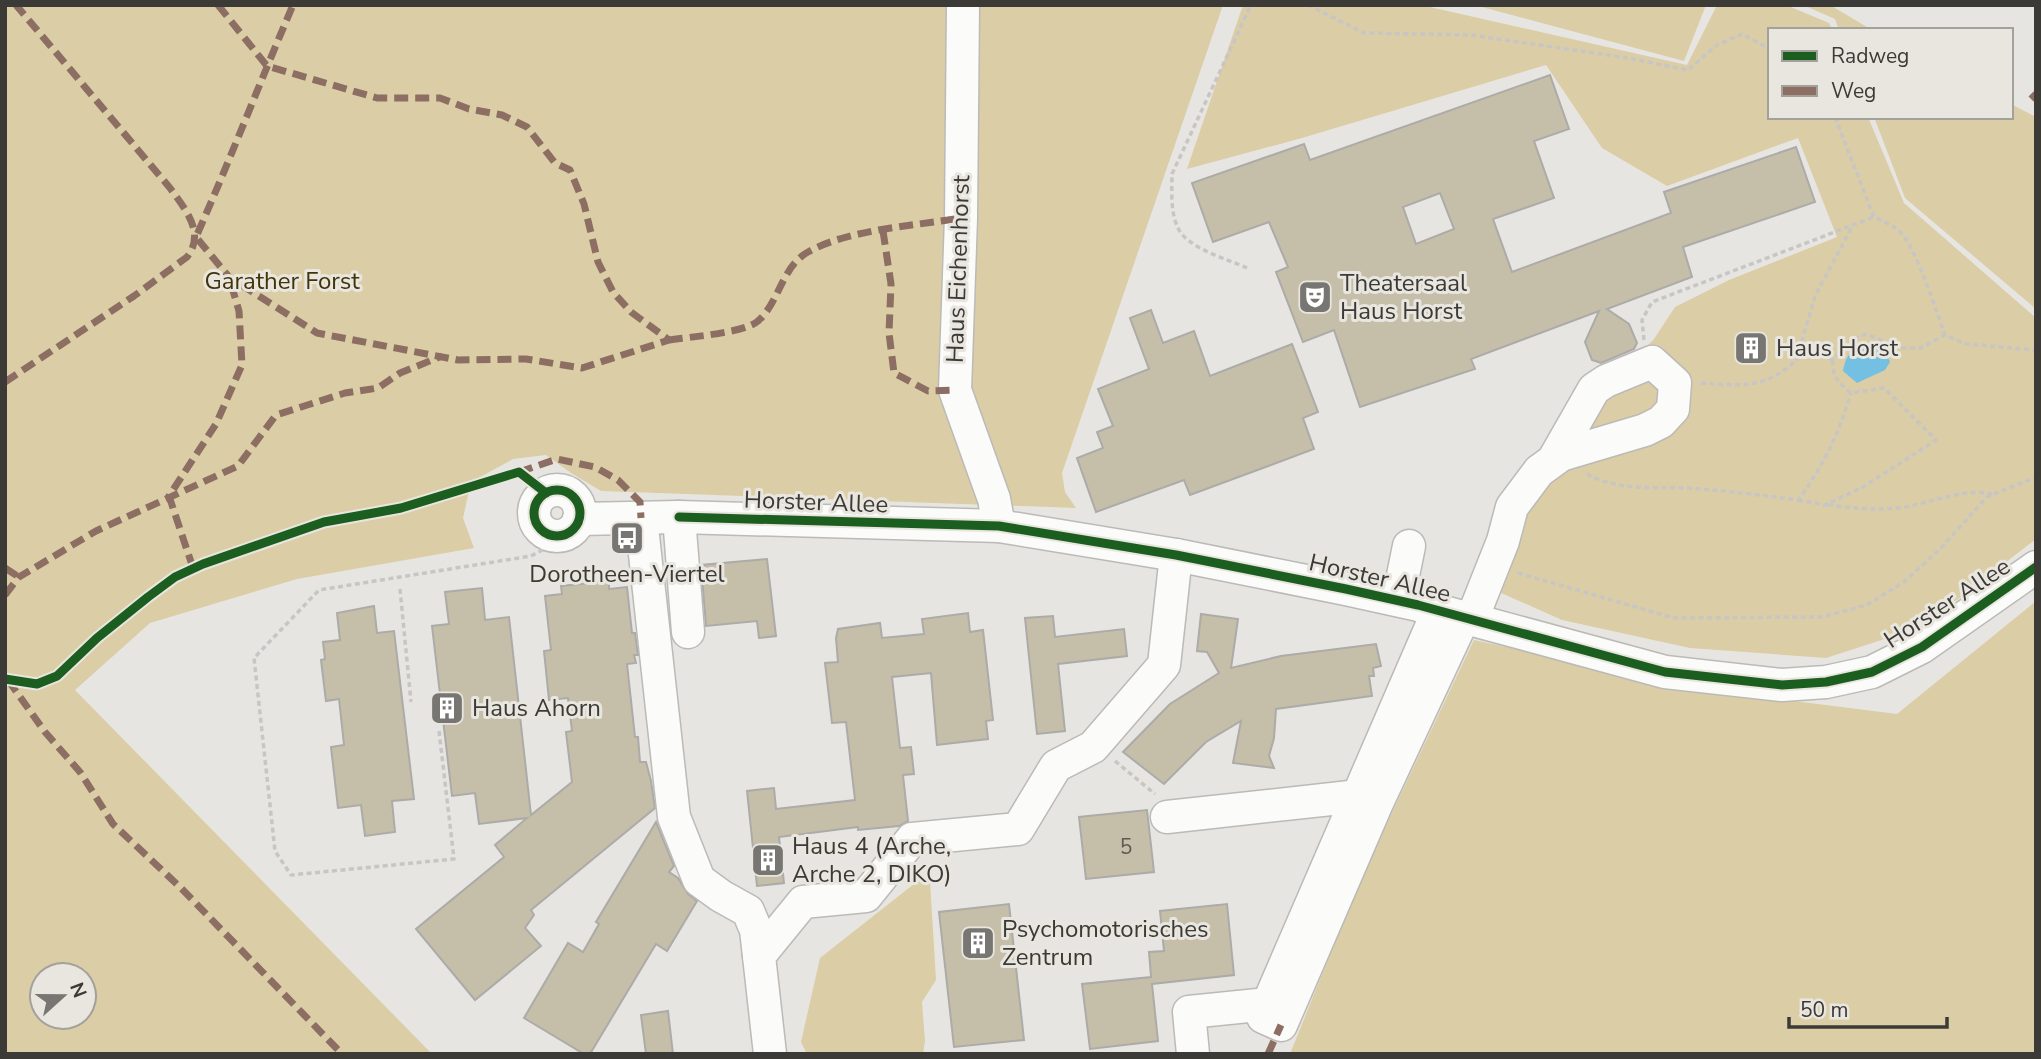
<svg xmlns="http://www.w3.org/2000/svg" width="2041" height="1059" viewBox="0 0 2041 1059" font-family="'Nunito Sans',sans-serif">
<rect width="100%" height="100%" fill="#e7e5e1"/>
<g fill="#dbcda6" fill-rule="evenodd">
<path d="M5 5H1223L1062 473 1065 492 1076 508 601 491 571 473 546 455 513 459 471 482 463 518 474 548 297 579 150 623 75 690 432 1054H5ZM42 975H84V1017H42Z"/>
<polygon points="1243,5 1421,5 1687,65 1717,5 1786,5 1829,23 1832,30 1770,30 1770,117 1868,117 1904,203 2036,318 2036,539 1957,600 1900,634 1826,658 1690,648 1562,620 1499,592 1523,510 1543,487 1564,473 1581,431 1604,390 1654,339 1675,307 1729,280 1837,237 1798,138 1667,186 1602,148 1546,65 1302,138 1187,169"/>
<polygon points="1474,5 1706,5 1684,61"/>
<polygon points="1803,5 1830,5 1872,30 1839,30 1835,19"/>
<polygon points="2011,104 2036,117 2036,309 1905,198 1874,117 2011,117"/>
<polygon points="2036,601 2036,1054 1290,1054 1360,880 1474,640 1607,669 1659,684 1897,714"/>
<polygon points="919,880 930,881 936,980 922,1002 925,1041 923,1054 807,1054 801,1042 820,958"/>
</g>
<path fill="#73c0e2" d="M1867 342 1882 344 1890 362 1885 370 1857 383 1843 371C1846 354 1852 349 1867 342Z"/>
<g fill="#c5bea9" stroke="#acaba8" stroke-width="2" fill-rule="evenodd">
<path d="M1550 75 1569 129 1534 141 1554 198 1493 219 1512 272 1671 213 1664 192 1796 147 1815 202 1683 247 1692 277 1607 309 1629 324 1637 343 1634 349 1601 363 1592 360 1585 342 1599 311 1471 359 1475 369 1360 407 1334 330 1303 342 1276 272 1288 267 1269 222 1213 242 1192 183 1304 144 1310 160ZM1440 193 1454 229 1416 244 1403 207Z"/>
<polygon points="1151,310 1163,343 1194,331 1210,376 1292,344 1318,412 1303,418 1314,449 1190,495 1184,480 1096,512 1077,458 1103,448 1097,432 1113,426 1098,389 1149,369 1130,318"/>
<circle cx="1751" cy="347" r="9"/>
<polygon points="767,559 776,636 759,638 757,621 706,626 701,565"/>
<polygon points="609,581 609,589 627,587 632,633 635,633 638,655 634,655 636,663 627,664 635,737 638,737 640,762 646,762 651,781 655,808 531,910 534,915 525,928 541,946 475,1000 416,929 504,857 495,845 527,818 479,824 475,793 452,796 432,626 449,624 445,592 482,588 485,620 509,617 531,815 572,782 566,732 572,731 568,698 549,700 544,651 551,650 545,596 562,594 561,586"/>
<polygon points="374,606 377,633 394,631 414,799 392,801 395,832 365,836 361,805 338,808 331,747 344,745 339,699 326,701 321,660 325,659 323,642 340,640 337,613"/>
<polygon points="968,613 970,632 983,630 993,720 986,721 988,739 937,745 931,673 892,677 900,748 911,747 914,774 903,775 908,821 899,826 858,830 858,827 779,837 784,883 757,886 747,791 774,788 776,809 855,800 846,722 832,723 825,663 838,662 836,638 838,629 880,623 882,638 924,634 922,619"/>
<polygon points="1201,614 1238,619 1231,668 1281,656 1376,644 1381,666 1373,668 1374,676 1369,676 1372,696 1276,709 1274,738 1269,756 1274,768 1233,763 1241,721 1206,742 1164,784 1123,752 1170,704 1219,673 1207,652 1197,651"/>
<polygon points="1053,616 1055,637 1124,629 1127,656 1058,664 1065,731 1037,734 1025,618"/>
<polygon points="1147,810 1154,872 1086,879 1079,817"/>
<polygon points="656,822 674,866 669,872 678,878 688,894 697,901 667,951 656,944 590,1054 584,1054 524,1018 568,943 583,952 599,924 596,922"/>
<polygon points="1009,904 1024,1040 954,1047 939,912"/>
<polygon points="1227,904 1234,975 1152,984 1158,1041 1090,1049 1082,984 1151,977 1149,952 1164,951 1160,911"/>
<polygon points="668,1011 673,1054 646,1054 641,1015"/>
</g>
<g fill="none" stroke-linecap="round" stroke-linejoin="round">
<g stroke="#bbbab7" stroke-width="35">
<g id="minor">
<polyline points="963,5 961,218 955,390 994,499 999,526"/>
<circle cx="557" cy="513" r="23"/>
<polyline points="679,517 688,632"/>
<polyline points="641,518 674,817 699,880 721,896 748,911 756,930 759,956"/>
<polyline points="579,519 679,517 999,526 1176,555 1346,589 1418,605 1665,672 1782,685 1826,682 1872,672 1922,647 2036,567"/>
<polyline points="1398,600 1409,546"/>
<polyline points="1438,611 1268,1004 1263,1017 1281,1025 1377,803 1464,617"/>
<polyline points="1472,619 1503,541 1512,507 1539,471 1561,455 1645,430 1661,422 1673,409 1675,383 1652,362 1606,381 1594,389 1554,459"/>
<polyline points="1167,817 1359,796 1375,803"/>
<polyline points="770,1054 759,956 803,902 866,896 912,839 1018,829 1056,766 1093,747 1164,665 1176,555"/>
<polyline points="1193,1054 1189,1012 1268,1004"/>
</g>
</g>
<g stroke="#c7c6c4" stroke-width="3.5" stroke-dasharray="5 3.5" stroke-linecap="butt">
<polyline points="1308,5 1364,33 1471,35 1628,58 1688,70 1717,45 1742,34 1770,49"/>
<path d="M1835 117 1874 217C1884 222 1894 225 1902 234 1917 251 1936 311 1945 335L1966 344 2036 350"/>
<path d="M1247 268C1227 259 1187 248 1178 228 1170 212 1172 190 1172 174L1251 5"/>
<polyline points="1644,340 1642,320 1652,302 1874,217"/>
<polyline points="1797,358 1815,296 1852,227"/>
<path d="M1701 383C1743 386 1769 389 1800 356H1819L1833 359 1856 338 1866 334 1901 348H1921L1945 335"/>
<path d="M1587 474C1617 491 1656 487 1689 488 1726 491 1762 495 1798 500 1823 467 1839 433 1851 393"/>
<path d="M1798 500 1825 505 1863 487 1936 440 1884 388 1851 393C1839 383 1831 376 1833 359"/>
<path d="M1828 505C1854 508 1878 511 1905 507 1934 502 1963 488 1992 494"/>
<polyline points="1518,573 1674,618 1822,617 1867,605 1904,582 1941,548 1987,497 2036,477"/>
<polyline points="400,589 411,702"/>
<polyline points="439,731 454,859 291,875 275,851 254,658 319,590 531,556 548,547 557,537"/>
<polyline points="1115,761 1155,794"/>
</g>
<use href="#minor" stroke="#fbfbfa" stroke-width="32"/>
<g stroke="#8d6e63" stroke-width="7" stroke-dasharray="14 7" stroke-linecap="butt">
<path d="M218 5 267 66 377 98H440L469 109 502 115 527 127 555 163 570 170 584 204 598 262 613 292 631 312 669 340 582 368 526 359 458 360 317 333 229 277 196 237C230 160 260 82 293 5"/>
<polyline points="2031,99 2036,94"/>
<polyline points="883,231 891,284 889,333 894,373 928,391 955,390"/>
<path d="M669 340C688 337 745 333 758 321 779 303 782 266 808 252 849 229 914 226 961 218"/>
<path d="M5 382 134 296 187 257C206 233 185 209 170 188L16 5"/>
<polyline points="519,472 557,459 595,467 618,480 640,502 641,518"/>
<polyline points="5,568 19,577"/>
<polyline points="193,568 169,496 216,424 242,365 239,311 229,277"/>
<polyline points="5,595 19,577 96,531 238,466 276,415 345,393 378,388 400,373 442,356"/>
<polyline points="8,680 45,732 80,772 113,824 181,888 342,1054"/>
<polyline points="1268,1054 1281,1025"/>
</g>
<g stroke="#e9e6df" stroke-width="13">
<g id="cycleway">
<circle cx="557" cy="513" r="23"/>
<polyline points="679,517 999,526 1176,555 1346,589 1418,605 1665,672 1782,685 1826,682 1872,672 1922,647 2036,567"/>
<polyline points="5,679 37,684 57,676 97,638 148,597 175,577 203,564 324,522 401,508 519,472 546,493"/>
</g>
</g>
<use href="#cycleway" stroke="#1b5e20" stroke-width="9"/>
</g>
<defs>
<g id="theatre-square" transform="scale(1.75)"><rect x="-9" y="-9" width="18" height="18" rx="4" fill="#777672" stroke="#e9e6df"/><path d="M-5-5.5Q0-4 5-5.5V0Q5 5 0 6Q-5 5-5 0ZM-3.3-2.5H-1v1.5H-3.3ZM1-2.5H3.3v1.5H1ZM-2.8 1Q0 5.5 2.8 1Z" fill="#fff"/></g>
<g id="building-square" transform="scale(1.75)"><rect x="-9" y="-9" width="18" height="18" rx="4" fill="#777672" stroke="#e9e6df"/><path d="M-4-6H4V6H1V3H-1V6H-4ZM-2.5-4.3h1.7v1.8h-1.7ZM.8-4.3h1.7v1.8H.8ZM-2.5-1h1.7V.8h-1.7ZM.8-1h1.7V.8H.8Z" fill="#fff"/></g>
<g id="bus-square" transform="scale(1.75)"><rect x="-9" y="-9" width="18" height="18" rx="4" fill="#777672" stroke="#e9e6df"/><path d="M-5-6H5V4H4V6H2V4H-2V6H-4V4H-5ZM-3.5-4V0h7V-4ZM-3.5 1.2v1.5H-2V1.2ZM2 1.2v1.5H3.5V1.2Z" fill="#fff"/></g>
</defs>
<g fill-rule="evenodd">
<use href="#theatre-square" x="1315" y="297"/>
<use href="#building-square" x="1751" y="348"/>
<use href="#bus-square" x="627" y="538"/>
<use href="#building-square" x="447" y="708"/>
<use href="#building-square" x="768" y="860"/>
<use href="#building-square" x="978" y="943"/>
</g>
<g text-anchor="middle" stroke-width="6" stroke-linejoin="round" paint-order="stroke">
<g font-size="21" fill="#5e5b54">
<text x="1126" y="854">5</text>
</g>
<g font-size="24" fill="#3b3a37" stroke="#e9e6df">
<text transform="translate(958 269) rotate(-88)" y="8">Haus Eichenhorst</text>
<text transform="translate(816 502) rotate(2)" y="8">Horster Allee</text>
<text transform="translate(1380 578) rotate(13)" y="8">Horster Allee</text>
<text transform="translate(1947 603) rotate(-33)" y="8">Horster Allee</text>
</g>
<g font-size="24" fill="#413408" stroke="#e9e6df">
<text x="282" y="289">Garather Forst</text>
</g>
<g font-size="24" fill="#3b3a37" stroke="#e9e6df" text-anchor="start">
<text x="1340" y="291">Theatersaal<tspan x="1340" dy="28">Haus Horst</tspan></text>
<text x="1776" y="356">Haus Horst</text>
<text x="627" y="582" text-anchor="middle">Dorotheen-Viertel</text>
<text x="472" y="716">Haus Ahorn</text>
<text x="792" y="854">Haus 4 (Arche,<tspan x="792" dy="28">Arche 2, DIKO)</tspan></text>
<text x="1002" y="937">Psychomotorisches<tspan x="1002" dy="28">Zentrum</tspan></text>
</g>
</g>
<rect width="2041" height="1059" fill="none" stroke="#3b3a37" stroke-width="14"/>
<rect x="1768" y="28" width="245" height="91" fill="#e9e6df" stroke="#a3a19c" stroke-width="2"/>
<rect x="1782" y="51" width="35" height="10" fill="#1b5e20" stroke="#a3a19c" stroke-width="2"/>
<text x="1831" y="63" font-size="21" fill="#3b3a37">Radweg</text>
<rect x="1782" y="86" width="35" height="10" fill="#8d6e63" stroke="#a3a19c" stroke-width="2"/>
<text x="1831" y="98" font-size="21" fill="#3b3a37">Weg</text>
<g transform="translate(63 996) rotate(69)"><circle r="33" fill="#e9e6df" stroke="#a3a19c" stroke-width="2"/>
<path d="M0-5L12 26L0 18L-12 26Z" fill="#777672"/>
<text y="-10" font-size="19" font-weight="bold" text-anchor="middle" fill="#3b3a37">N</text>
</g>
<path d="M1789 1017v10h158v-10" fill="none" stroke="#3b3a37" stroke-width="3.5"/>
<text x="1800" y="1017" font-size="21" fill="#3b3a37" stroke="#e9e6df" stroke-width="5" paint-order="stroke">50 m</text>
</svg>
